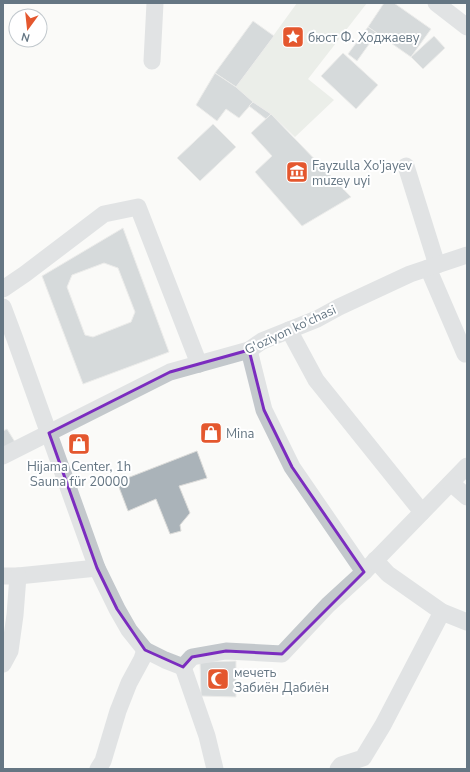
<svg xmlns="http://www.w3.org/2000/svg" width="470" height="772" viewBox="0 0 470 772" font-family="'Nunito Sans',sans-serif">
<rect width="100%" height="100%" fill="#fafaf8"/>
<polygon fill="#dadfd7" points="297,3 367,3 308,79 334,100 295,137 271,114 253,102 236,87"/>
<g fill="#aab3b9" stroke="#dcdcda" fill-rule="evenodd">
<polygon points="384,3 394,3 431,29 411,57 368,27"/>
<polygon points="253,21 274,36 236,87 215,73"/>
<polygon points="368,27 377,33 357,61 348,54"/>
<polygon points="434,36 445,48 423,69 411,57"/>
<polygon points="343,53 378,85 356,109 321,76"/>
<polygon points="215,73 236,87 253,102 239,118 226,109 217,121 196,105"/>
<polygon points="253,102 271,114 266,119 249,106"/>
<polygon points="271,114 351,197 302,226 255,172 272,156 251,133"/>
<polygon points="213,124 236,147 200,181 177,158"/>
<path d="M123 228 169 352 83 384 42 276ZM104 263 118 268 135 312 131 322 93 337 85 335 67 287 72 275Z"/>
<polygon points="7,429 15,442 3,449 3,431"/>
<polygon points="197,451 207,478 179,486 190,513 180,525 181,531 170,534 156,499 128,511 117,482"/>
<polygon points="236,661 236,697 201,696 200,662"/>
</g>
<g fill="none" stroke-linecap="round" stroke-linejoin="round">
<g stroke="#c3c8cc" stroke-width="17">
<polyline points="436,3 467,27"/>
<polyline points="152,61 155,3"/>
<polyline points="406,166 437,265"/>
<polyline points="428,268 465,354"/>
<polyline points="3,289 25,274 104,214 138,207 199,364"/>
<polyline points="3,307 15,339 97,568 117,609 129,630 145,650 165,660 183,667 192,657 226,651 282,654 328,605 364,572 467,466"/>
<polyline points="289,330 316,380 422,512"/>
<polyline points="249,350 264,410 292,467 364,572"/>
<polyline points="3,456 170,372 249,350 262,341 317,319 339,307 410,274 467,255"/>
<polyline points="451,483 467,497"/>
<polyline points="375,560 388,574 442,612 467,622"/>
<polyline points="3,576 18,576 97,568"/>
<polyline points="3,664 10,651 15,615 18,576"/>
<polyline points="183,667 207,736 215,769"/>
<polyline points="98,769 103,761 118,711 129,683 142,659 145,650"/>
<polyline points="338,769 341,765 363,758 383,725 442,612"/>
</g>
</g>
<path d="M0 0H470V772H0ZM249 350 264 410 292 467 364 572 282 654 226 651 192 657 183 667 145 650 117 609 97 568 49 433 170 372Z" fill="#fafaf8" fill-opacity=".55" fill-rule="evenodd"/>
<path fill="none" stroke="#7b2cbf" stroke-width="3" stroke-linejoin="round" d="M249 350 264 410 292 467 364 572 282 654 226 651 192 657 183 667 145 650 117 609 97 568 49 433 170 372Z"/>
<defs>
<g id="sight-square" transform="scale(1.15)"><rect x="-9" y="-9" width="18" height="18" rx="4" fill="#e4572e" stroke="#fff"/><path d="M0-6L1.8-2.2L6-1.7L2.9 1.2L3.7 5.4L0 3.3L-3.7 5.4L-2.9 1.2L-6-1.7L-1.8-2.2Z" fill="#fff"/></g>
<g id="museum-square" transform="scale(1.15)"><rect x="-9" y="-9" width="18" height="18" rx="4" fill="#e4572e" stroke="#fff"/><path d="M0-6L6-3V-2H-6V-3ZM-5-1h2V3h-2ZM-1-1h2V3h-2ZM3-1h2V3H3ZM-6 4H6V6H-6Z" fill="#fff"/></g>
<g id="shop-square" transform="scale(1.15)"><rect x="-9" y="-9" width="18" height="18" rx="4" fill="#e4572e" stroke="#fff"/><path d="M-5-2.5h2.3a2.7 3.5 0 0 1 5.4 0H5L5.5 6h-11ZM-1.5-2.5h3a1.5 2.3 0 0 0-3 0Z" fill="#fff"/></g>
<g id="mosque-square" transform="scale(1.15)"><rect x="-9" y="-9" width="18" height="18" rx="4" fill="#e4572e" stroke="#fff"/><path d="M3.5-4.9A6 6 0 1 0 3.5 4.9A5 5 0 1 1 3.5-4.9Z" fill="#fff"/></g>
</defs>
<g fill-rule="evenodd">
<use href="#sight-square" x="293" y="37"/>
<use href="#museum-square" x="297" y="172"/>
<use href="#shop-square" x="211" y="433"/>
<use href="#shop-square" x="79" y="444"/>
<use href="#mosque-square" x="218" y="679"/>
</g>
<g text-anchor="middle" stroke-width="4" stroke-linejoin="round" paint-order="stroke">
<g font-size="13" fill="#657683" stroke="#fff" text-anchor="start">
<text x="308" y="42">бюст Ф. Ходжаеву</text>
<text x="312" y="170">Fayzulla Xo'jayev<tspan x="312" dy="15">muzey uyi</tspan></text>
<text x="226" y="438">Mina</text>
<text x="79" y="471" text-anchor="middle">Hijama Center, 1h<tspan x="79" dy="15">Sauna für 20000</tspan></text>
<text x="234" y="677">мечеть<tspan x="234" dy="15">Забиён Дабиён</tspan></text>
</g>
<g font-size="13" fill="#657683" stroke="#fff">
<text transform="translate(290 329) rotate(-25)" y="5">G'oziyon ko'chasi</text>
</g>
</g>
<rect width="470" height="772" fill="none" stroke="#657683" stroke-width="8"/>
<g transform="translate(28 28) rotate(195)"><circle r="19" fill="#ffffff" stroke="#c1c8cd"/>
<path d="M0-3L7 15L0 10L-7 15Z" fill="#e4572e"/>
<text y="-6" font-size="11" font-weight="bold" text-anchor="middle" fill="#657683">N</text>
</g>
</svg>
